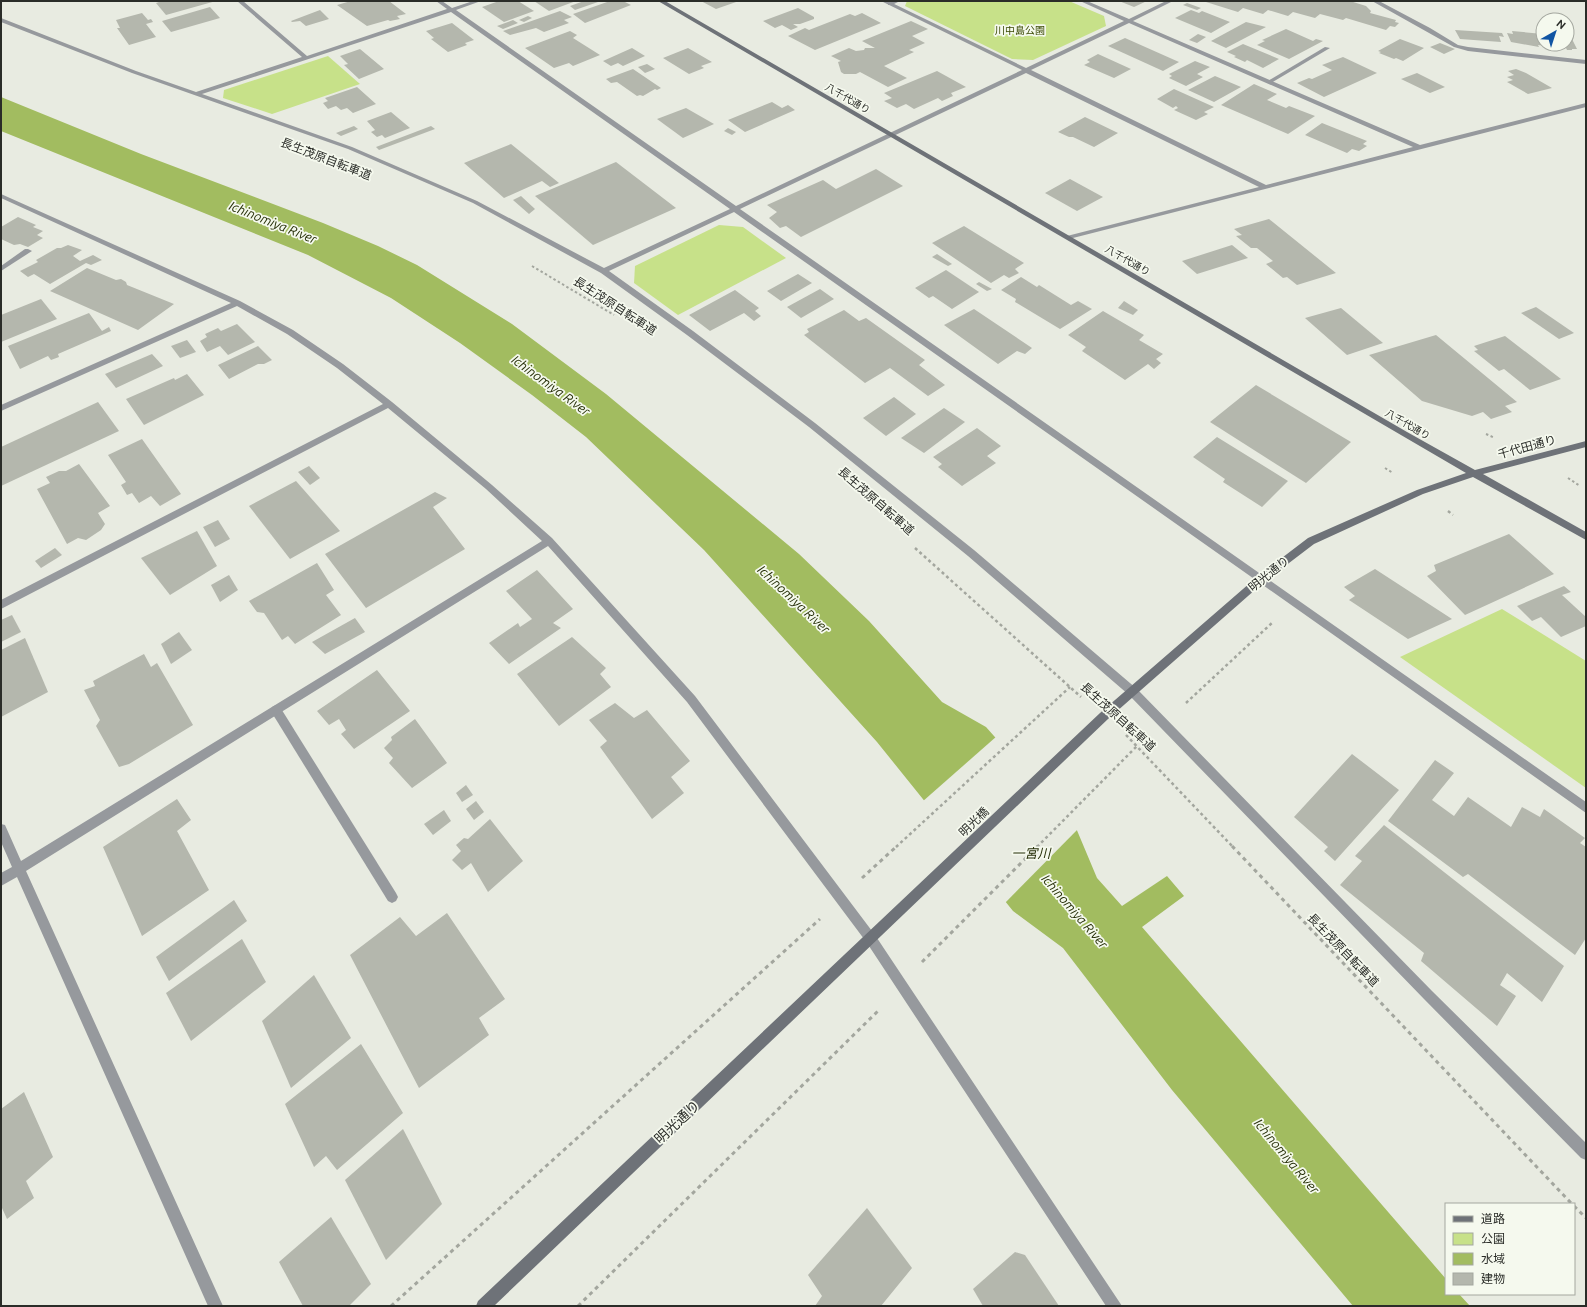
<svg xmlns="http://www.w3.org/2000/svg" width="1587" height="1307" viewBox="0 0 1587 1307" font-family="Ubuntu,'Noto Sans JP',sans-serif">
<rect width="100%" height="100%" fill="#e8ebe1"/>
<g fill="#c7e189">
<polygon points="907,1 1069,1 1104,16 1106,26 1033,60 1012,59 905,6"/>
<polygon points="328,56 360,84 272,114 223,98 224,90"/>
<polygon points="719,225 743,227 786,258 678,315 634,283 635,266"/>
<polygon points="1502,609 1586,661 1586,788 1400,657"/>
</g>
<polygon fill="#a2bc60" points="1,97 141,154 323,223 378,246 417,265 512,324 606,394 799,554 869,621 942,702 986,727 1076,828 1097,878 1122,906 1167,876 1184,896 1142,927 1446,1279 1446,1294 1459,1294 1470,1306 1353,1306 1172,1090 1063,948 1013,911 877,742 704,550 586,437 532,395 460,343 391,298 308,255 1,131"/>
<polygon fill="#e8ebe1" points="997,736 1079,828 1004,904 922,802"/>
<g fill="#b4b7ad">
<polygon points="162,1 216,1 166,15 156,3"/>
<polygon points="351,1 389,1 406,14 397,16 400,19 390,21 388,20 367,26 337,5"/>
<polygon points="499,1 518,1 534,11 504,22 482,7"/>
<polygon points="534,1 576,1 549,11"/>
<polygon points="584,1 596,1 598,2 575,10 570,6"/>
<polygon points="610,1 623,1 631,5 585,23 573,14"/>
<polygon points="701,1 739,1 716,9"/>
<polygon points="1119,1 1147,1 1134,7"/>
<polygon points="1208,1 1350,1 1366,6 1371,11 1370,13 1396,20 1395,22 1399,23 1395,27 1390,26 1386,30 1346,18 1343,20 1320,14 1315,18 1293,12 1288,16 1268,10 1263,14 1243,8 1238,12 1206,2"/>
<polygon points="1187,3 1201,8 1197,10 1183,5"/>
<polygon points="210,7 220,18 171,32 162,21"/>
<polygon points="798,8 814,17 814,19 800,24 793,24 798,27 791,30 782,25 775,28 763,21"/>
<polygon points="320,10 329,19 306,26 300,21 292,22 291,21"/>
<polygon points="1191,10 1199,13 1202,11 1230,22 1211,33 1175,18"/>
<polygon points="560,11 572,17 564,20 569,23 544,32 536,28 510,35 503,31"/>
<polygon points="142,13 148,20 151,19 153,22 146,24 156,37 129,45 117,28 120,28 116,20"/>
<polygon points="862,13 881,23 815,50 788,36 805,28 809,30 850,14 855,16"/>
<polygon points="528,16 532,18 524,22 519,20"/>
<polygon points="513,20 518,23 503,29 497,26"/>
<polygon points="911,21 928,29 912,36 925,43 909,50 914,52 884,66 907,78 888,87 860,72 856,74 844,74 841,72 838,62 841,61 831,56 849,48 856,51 864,50 865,48 875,48 862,41"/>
<polygon points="1246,22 1266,27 1226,48 1211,41"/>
<polygon points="452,23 474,40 465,43 467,45 448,52 431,39 434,38 426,31"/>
<polygon points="1286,29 1313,41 1316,39 1323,41 1289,59 1257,45 1265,41 1262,40"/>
<polygon points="1455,30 1502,33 1504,37 1499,36 1501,42 1460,39"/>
<polygon points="570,31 577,35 573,38 600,55 573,66 569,63 554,68 525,48"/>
<polygon points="1512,31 1543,34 1543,44 1567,44 1567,39 1572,39 1577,49 1572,49 1572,50 1567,50 1566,48 1538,45 1539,47 1511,42 1507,33 1513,34"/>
<polygon points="1198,34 1206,37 1197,43 1189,40"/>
<polygon points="1125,38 1179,62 1163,71 1108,46"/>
<polygon points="1400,39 1424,48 1403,61 1396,58 1394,59 1379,53 1381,52 1378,51"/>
<polygon points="1440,43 1455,49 1444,54 1430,47"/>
<polygon points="1243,44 1279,59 1263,68 1247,60 1245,62 1234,57 1236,56 1227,52"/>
<polygon points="632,48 645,56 623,66 618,63 611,66 603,61"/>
<polygon points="688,48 712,62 701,66 704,68 689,74 663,58"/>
<polygon points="360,49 384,69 359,79 344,65 348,64 340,56"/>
<polygon points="1098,54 1131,69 1114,78 1084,65 1090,62 1087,60"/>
<polygon points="1343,57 1377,73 1324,97 1297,83 1309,78 1312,79 1332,70 1322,65"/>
<polygon points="1195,61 1210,67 1197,74 1203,77 1186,86 1169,78 1172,76 1169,74"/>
<polygon points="647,64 655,69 645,73 638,67"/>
<polygon points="633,69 661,88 657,90 655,89 643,96 640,95 637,96 617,82 611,83 606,79"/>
<polygon points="1516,69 1526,73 1552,88 1528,94 1507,82 1513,80 1507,77 1514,75 1508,71"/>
<polygon points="937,71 966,87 951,93 953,96 942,101 938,98 914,109 906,104 897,108 884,101 892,98 884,93"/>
<polygon points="1417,73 1445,87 1430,93 1401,79"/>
<polygon points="1215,76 1241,87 1214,102 1188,90"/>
<polygon points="1254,84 1277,94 1267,100 1286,108 1289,106 1315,116 1288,134 1221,105"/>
<polygon points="357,87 376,104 353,113 347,108 341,110 336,106 328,109 323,103 328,101 325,98"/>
<polygon points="1174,89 1214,107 1204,112 1208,114 1196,120 1174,110 1178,108 1176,106 1173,108 1157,99"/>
<polygon points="772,102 782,108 788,105 795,110 745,132 728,120"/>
<polygon points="686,108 714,124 683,138 657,119"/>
<polygon points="391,112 410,128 385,138 382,135 377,137 371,132 375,130 367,121"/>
<polygon points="1085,117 1118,133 1094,147 1073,137 1069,137 1058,132"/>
<polygon points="1322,123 1367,141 1363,144 1367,146 1359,151 1352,149 1347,153 1305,135"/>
<polygon points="354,126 358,129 341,136 336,133"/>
<polygon points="431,126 435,129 379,150 376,147"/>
<polygon points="728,128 736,132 732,135 724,131"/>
<polygon points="511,144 559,183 550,187 542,181 504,198 464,163"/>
<polygon points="616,162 676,208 593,245 535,196"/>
<polygon points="876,169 903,186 801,237 786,226 780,228 769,218 777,212 767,205 823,180 836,189"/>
<polygon points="1070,179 1103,197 1077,211 1045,193"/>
<polygon points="521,196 535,209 529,214 513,200"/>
<polygon points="18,217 36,225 33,227 43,231 37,235 43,238 28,247 20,244 14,245 1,239 1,227"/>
<polygon points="1269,219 1336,273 1297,285 1287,277 1283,278 1266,264 1273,261 1257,248 1251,248 1236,236 1242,235 1234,229"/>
<polygon points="964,226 1024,263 1015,269 1019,273 1009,278 1004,275 991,283 932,243"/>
<polygon points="68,245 82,250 73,256 80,261 93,255 102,260 91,265 86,263 50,284 34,274 28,277 20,271 38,262 36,260 57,248 61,248"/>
<polygon points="1232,245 1248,258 1197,274 1182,261"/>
<polygon points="937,254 952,264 948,266 932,257"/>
<polygon points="87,268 116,280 121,279 126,282 127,285 174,304 138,330 50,291"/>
<polygon points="946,270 979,292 952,309 933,296 929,298 915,288"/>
<polygon points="798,274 812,283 781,301 767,291"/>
<polygon points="1021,277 1037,287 1039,285 1071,305 1078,301 1092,309 1060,329 1015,302 1016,299 1001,290"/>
<polygon points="979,282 992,289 987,291 976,284"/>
<polygon points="820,289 834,299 801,318 787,307"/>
<polygon points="735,290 759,308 755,311 761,316 754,321 744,313 710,331 689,315"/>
<polygon points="41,299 57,319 1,342 1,315"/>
<polygon points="1124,301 1138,310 1133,315 1118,308"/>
<polygon points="1536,307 1574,333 1559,339 1521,313"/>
<polygon points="1341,308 1383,343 1347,355 1305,318"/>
<polygon points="974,309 1032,348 1025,354 1017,351 998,364 944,325"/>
<polygon points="844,310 859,321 866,318 925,360 919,365 945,385 928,396 890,368 865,383 804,335 809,332 807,329"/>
<polygon points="1103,311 1144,335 1139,340 1163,354 1156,359 1161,363 1154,369 1148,364 1125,380 1082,351 1086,347 1068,335"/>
<polygon points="89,313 102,331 109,327 111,331 58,354 59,357 51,360 48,356 20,369 8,346"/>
<polygon points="237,324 255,342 228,355 220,346 207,352 200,341 207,337 205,334 218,328 221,331"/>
<polygon points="1436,335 1517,402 1505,406 1512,412 1491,419 1483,412 1472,416 1422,401 1369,355"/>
<polygon points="1505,336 1561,379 1530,390 1504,369 1499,371 1474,351 1478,350 1474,346"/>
<polygon points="187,340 196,352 180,358 171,346"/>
<polygon points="258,346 272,360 264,364 258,364 229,379 218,365"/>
<polygon points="152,354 163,366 116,388 105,374"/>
<polygon points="187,374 204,395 144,425 126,399 174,378 175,380"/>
<polygon points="1256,385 1351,442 1306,483 1210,422"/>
<polygon points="894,397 916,414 886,436 863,418"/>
<polygon points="98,402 119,431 1,486 1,447"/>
<polygon points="944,408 965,422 924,453 901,438"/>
<polygon points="977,428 1001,446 987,456 996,463 962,486 938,467 942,464 933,457"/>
<polygon points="1217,437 1288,481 1262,507 1223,482 1225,479 1193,457"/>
<polygon points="142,439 181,494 160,506 151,496 139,503 132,493 127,495 121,485 126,482 108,455"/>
<polygon points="79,464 110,506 98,513 105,524 101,530 86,540 78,538 67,544 37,489 50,483 46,477 59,471 66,471"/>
<polygon points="309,466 320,478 310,485 298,472"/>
<polygon points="296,481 340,531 290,559 249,506"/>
<polygon points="435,492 447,498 433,507 465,549 366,608 325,554"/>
<polygon points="218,520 230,539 215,547 203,527"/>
<polygon points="197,531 217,566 170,595 141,558"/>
<polygon points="1509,534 1554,574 1465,615 1427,576 1436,571 1434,565"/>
<polygon points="55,548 62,555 41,568 35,561"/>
<polygon points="317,563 334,590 326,595 341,615 295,644 288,636 282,640 264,613 257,612 249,601"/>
<polygon points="1375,569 1452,619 1408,639 1349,600 1355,596 1344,587"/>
<polygon points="537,570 573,609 553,623 561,628 509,664 489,643 518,623 520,627 532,619 506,591"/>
<polygon points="229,575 238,590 220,602 211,585"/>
<polygon points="1564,586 1571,592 1562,595 1586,617 1586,626 1561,637 1541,617 1532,621 1517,606"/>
<polygon points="12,615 21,632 1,642 1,620"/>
<polygon points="355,618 365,632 325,654 312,642"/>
<polygon points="179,632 192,650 171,664 161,644"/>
<polygon points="572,637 606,668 600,674 611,687 559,726 517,674"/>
<polygon points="25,638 48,692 1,717 1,650"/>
<polygon points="144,654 151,667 157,663 193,725 129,764 119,767 96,726 100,720 84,690 95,686 93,681"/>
<polygon points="377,670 410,711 354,749 341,734 346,730 339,719 329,725 317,711"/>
<polygon points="615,703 634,718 647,710 690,761 671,777 684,793 652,819 600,747 607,741 589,720"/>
<polygon points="415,719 447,763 412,788 389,763 393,758 384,748 392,740 391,737"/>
<polygon points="1352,754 1399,790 1335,861 1324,851 1328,847 1294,817"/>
<polygon points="1435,760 1454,773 1432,800 1454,816 1468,797 1511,827 1522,807 1540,817 1544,809 1585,838 1580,843 1586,847 1586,938 1575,955 1468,874 1463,877 1388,821"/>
<polygon points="466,785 473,795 462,802 456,793"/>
<polygon points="177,799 191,820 177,831 209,890 142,936 103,847"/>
<polygon points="476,801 484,812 474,820 466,809"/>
<polygon points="444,810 451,821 433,835 424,824"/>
<polygon points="490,819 523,861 488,892 471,863 462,870 452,860 461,851 456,845 464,838 468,839"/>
<polygon points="1384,825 1564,966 1542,1002 1507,973 1500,985 1516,996 1497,1026 1421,961 1424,953 1340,885 1362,861 1355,856"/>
<polygon points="234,900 247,921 169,981 156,957"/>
<polygon points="447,913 505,999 479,1018 489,1035 419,1088 350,955 400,917 416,936"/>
<polygon points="242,939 266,982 191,1041 166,993"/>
<polygon points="314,975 351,1038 291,1088 262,1021"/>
<polygon points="361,1044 403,1113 337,1170 326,1156 314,1167 285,1104"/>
<polygon points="24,1092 53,1157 26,1181 34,1198 7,1219 2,1208 1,1209 1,1109"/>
<polygon points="403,1129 442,1204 386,1260 345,1180"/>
<polygon points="867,1208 912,1268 881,1306 815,1306 822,1296 808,1275"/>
<polygon points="331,1217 371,1284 349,1306 303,1306 279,1262"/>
<polygon points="1015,1252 1025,1255 1059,1306 983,1306 973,1289"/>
</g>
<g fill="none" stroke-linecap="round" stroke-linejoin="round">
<g stroke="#a3a69e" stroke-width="2" stroke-dasharray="2.5 2.5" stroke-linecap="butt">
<polyline points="532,266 614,315"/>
<polyline points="1486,434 1495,438"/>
<polyline points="1385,468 1393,473"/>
<polyline points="1568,478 1580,486"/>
</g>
<g stroke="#a3a69e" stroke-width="2.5" stroke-dasharray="3 3" stroke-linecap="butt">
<polyline points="1448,511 1453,515"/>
<polyline points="915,548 1081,697"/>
<polyline points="1186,703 1273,622"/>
<polyline points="1126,735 1233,847"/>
<polyline points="896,847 1070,687"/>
<polyline points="1037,847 1137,746"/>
</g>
<g stroke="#a3a69e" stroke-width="3" stroke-dasharray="4 4" stroke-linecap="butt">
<polyline points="1232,846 1572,1204"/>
<polyline points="862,878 897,846"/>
<polyline points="922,962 1038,846"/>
<polyline points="1574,1206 1586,1218"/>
<polyline points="391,1306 820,919"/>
<polyline points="578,1306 880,1009"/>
</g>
<g fill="#96999d" fill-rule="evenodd">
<polygon points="893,1 900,1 892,5 888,5 888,3"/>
<polygon points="1372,1 1379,1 1430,28 1458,45 1468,47 1586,60 1586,64 1468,51 1454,47"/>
<polygon points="1325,47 1330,48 1271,83 1266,82"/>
<polygon points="25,249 28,249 32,251 1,271 1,266"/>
<polygon points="276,705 280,707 396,893 398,897 396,901 392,903 388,901 272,713 271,710 272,707"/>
</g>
<g fill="#96999d" fill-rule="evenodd">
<path d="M237 1H243L307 56 447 9 436 1H442L452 8 473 1H481L456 10 736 206 1022 70 881 1H888L1026 68 1124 21 1080 1H1087L1129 19 1166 1H1173L1133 21 1420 145 1586 103V107L1069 239 1067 238V236L1259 187 1026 73 740 209 1586 802V813L734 212 609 271 693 331 815 423 974 550 1137 689 1432 991 1586 1143V1160L1581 1158 1424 999 1129 695 968 556 809 427 687 335 601 273 473 203 348 149 132 73 1 22V18L136 71 196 92 302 57ZM451 12 730 209 604 268 477 201 352 147 202 94ZM1129 23 1413 147 1266 185 1031 70Z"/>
<polygon points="1,194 240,301 293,330 343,364 392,402 492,485 552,538 695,696 875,935 1122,1306 1106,1306 867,943 687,702 548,546 26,871 223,1306 208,1306 17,877 1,886 1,873 12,867 1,842 1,824 5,825 21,861 542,541 486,489 388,408 1,609 1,600 383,404 337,368 287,334 237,306 1,411 1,405 231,303 1,198"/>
</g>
<polygon fill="#6e7278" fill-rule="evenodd" points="658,1 665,1 1407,432 1475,470 1586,441 1586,447 1483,474 1586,532 1586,540 1473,477 1423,494 1314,544 1264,582 1108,719 494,1306 476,1306 478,1301 1100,713 1258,576 1308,538 1417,490 1466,473"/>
</g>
<g text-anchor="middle" stroke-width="3.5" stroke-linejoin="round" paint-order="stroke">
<g font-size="10" fill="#384700" stroke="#f5f9ee">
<text x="1020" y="34">川中島公園</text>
</g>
<g font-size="10" fill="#2a2c28" stroke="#f5f9ee">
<text transform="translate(848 98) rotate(30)" y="4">八千代通り</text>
<text transform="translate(1128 260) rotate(30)" y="4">八千代通り</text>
<text transform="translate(1408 424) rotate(30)" y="4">八千代通り</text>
</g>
<g font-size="12" fill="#2a2c28" stroke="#f5f9ee">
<text transform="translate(326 159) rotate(21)" y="4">長生茂原自転車道</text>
<text transform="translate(615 306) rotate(33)" y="4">長生茂原自転車道</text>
<text transform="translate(1527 447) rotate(-15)" y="4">千代田通り</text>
<text transform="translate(876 501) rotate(41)" y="4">長生茂原自転車道</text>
<text transform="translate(1269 574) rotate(-39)" y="4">明光通り</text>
<text transform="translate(1118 717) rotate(42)" y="4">長生茂原自転車道</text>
<text transform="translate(974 822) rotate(-44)" y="4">明光橋</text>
<text transform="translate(1343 950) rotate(46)" y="4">長生茂原自転車道</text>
</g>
<g font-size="13" font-style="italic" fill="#252e07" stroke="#f5f9ee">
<text transform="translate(273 222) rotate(22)" y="5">Ichinomiya River</text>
<text transform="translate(551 385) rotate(36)" y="5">Ichinomiya River</text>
<text transform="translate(794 599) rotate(43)" y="5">Ichinomiya River</text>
<text x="1031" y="858">一宮川</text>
<text transform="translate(1075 911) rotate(49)" y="5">Ichinomiya River</text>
<text transform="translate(1287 1156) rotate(50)" y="5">Ichinomiya River</text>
</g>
<g font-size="14" fill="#2a2c28" stroke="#f5f9ee">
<text transform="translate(677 1122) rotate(-43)" y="5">明光通り</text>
</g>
</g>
<rect width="1587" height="1307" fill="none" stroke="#2a2c28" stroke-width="4"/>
<rect x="1445" y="1203" width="130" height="92" fill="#f5f9ee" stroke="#a4a79f"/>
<rect x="1453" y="1216" width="20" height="6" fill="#6e7278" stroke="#a4a79f"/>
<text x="1481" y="1223" font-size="12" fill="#2a2c28">道路</text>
<rect x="1453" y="1233" width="20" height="12" fill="#c7e189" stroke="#a4a79f"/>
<text x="1481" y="1243" font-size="12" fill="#2a2c28">公園</text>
<rect x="1453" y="1253" width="20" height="12" fill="#a2bc60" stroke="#a4a79f"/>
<text x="1481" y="1263" font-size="12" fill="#2a2c28">水域</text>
<rect x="1453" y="1273" width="20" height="12" fill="#b4b7ad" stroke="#a4a79f"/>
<text x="1481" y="1283" font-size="12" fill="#2a2c28">建物</text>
<g transform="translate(1555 32) rotate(39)"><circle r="19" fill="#f5f9ee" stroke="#a4a79f"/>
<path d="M0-3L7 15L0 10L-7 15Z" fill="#1054a3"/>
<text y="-6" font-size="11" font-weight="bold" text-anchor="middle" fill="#2a2c28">N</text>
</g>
</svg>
